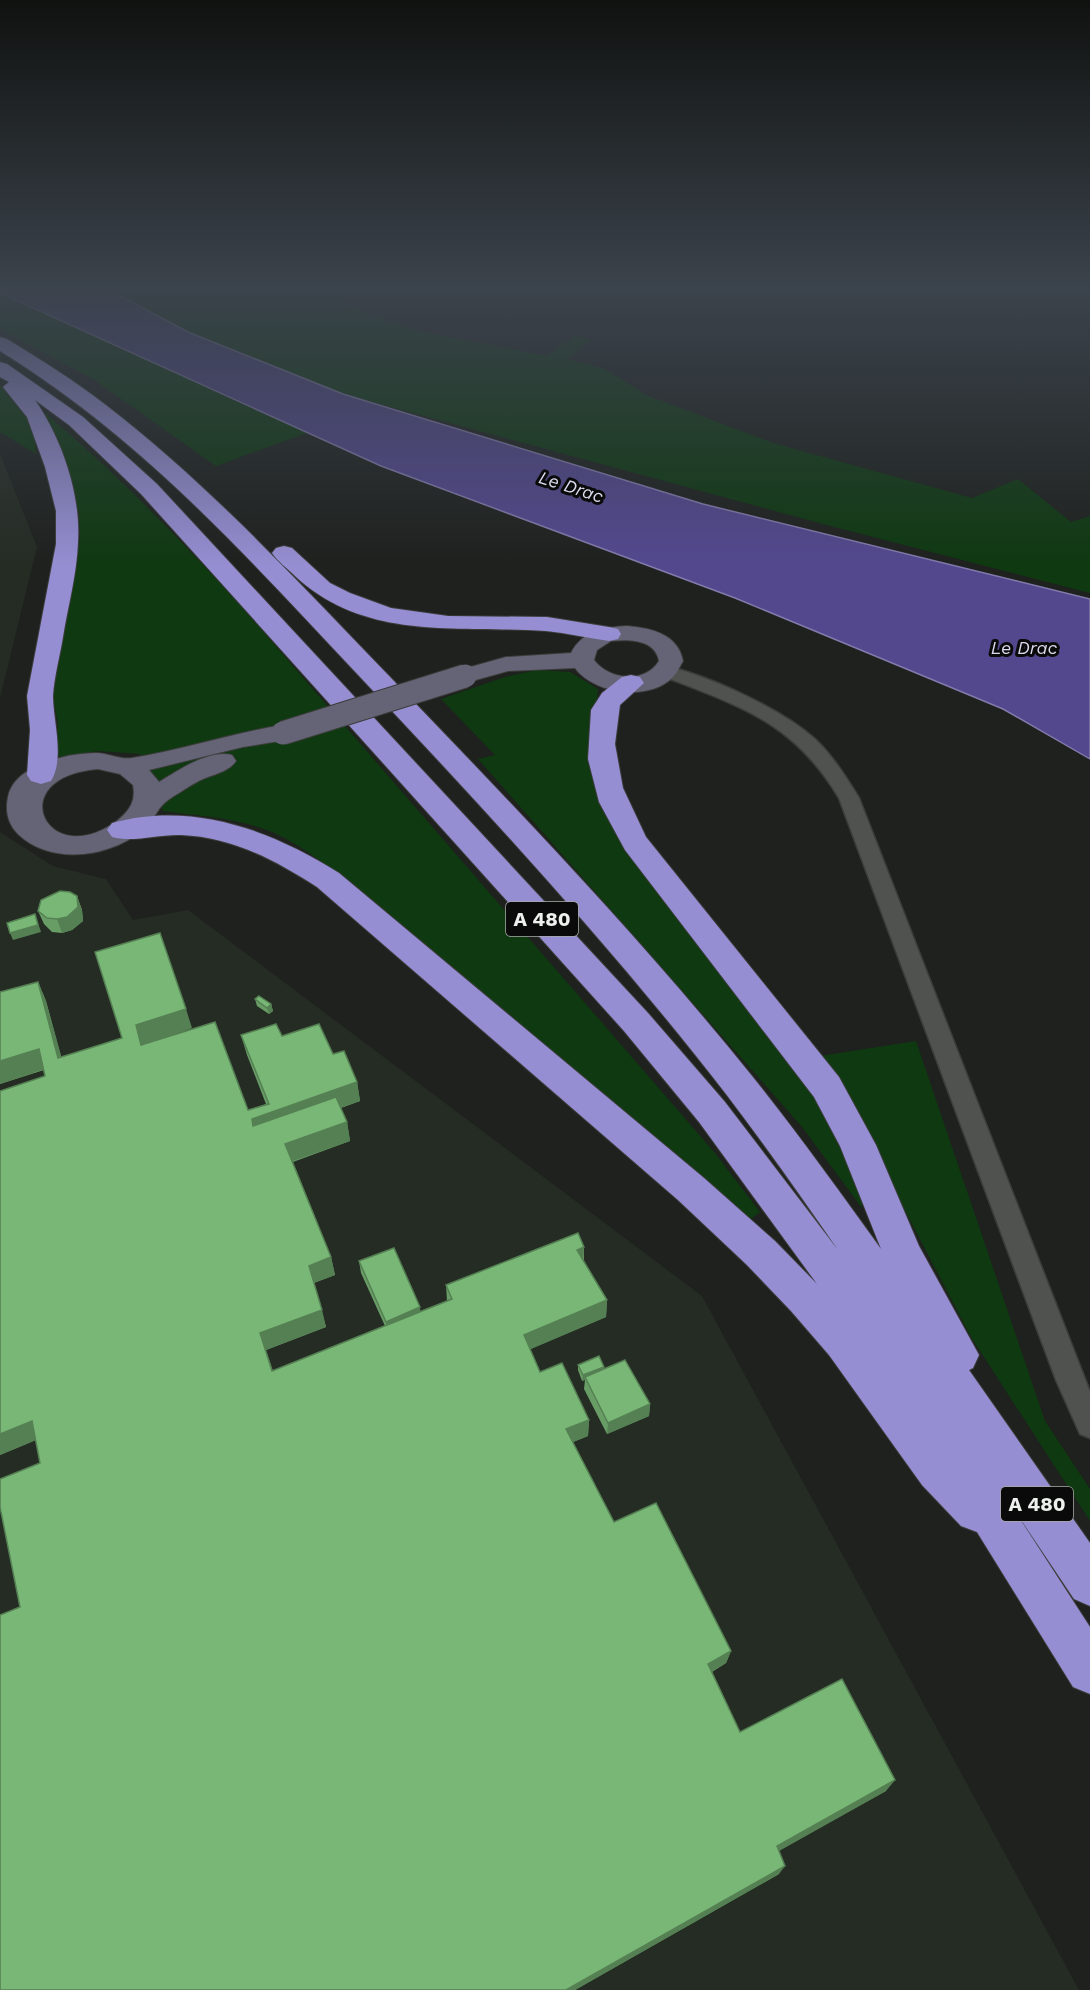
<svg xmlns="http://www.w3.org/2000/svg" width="1090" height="1990" viewBox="0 0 1090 1990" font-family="'Work Sans',sans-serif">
<rect width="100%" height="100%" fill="#1e211e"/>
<g fill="#252c24">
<polygon points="0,454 37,547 0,698"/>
<polygon points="0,832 53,866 106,879 133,920 188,910 702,1296 1079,1990 0,1990"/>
</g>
<g fill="#0f3911">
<polygon points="104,287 299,287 414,330 547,356 575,336 591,340 567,359 605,369 646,395 773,443 972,498 1018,479 1071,522 1090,516 1090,593 823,524 343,394 188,332"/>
<polygon points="0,293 307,433 216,466 93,379 0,329"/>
<polygon points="0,385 33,426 36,454 0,432"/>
<path d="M40 409C115 471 182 541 247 613L715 1153 760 1212 743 1225 367 898C337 874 308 848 272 832 239 818 198 816 163 811L141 754 98 751 53 758 58 725 53 696 55 670 80 538 79 514 73 490Z"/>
<polygon points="537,670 570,672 598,689 593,735 600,798 831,1111 864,1187 862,1208 802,1127 478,759 495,755 441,699 505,677"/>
<polygon points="916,1041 1045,1421 1090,1489 1090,1521 971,1337 886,1174 820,1056"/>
</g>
<polygon fill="#53488e" stroke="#827aab" stroke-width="1.5" points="0,287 104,287 188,332 343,394 703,504 1090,599 1090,759 1003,709 735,598 381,466 0,293"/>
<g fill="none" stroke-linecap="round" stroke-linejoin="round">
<g stroke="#3b3d3b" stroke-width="3">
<path id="minor" d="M666 666C709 676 782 709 815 739 833 756 846 777 859 798L1090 1392V1438L1080 1434 1056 1380 839 798C793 721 739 706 660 675L657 671 660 667Z"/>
</g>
<g stroke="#3b3d3b" stroke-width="2">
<g id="secondary">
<path d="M627 626C651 628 678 634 683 661 680 666 677 673 673 677 649 702 594 694 575 668L508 671 465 683 456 681 453 676 456 671 506 657 571 653C582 631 604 627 627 626ZM611 641C629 639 655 639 659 661 645 684 609 680 594 660L597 650Z"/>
<path d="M283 725 292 727 296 733 292 739 243 747 149 770 159 782C179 770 209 749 232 755L236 761C228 773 209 775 197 782 189 786 181 792 174 796 156 807 159 813 147 826 115 857 52 867 18 834 8 824 5 811 8 797 14 765 68 753 96 753 108 753 120 760 132 758 183 750 232 733 283 725ZM98 769 120 774 133 785C136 801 130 810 118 820 47 874 0 777 98 769Z"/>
</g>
</g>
<g stroke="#3b3d3b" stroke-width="2">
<g id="motorway">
<path d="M0 337 7 339C41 360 75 381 107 406 212 487 301 585 392 679 516 808 640 937 752 1076 797 1132 839 1191 881 1249L840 1146 814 1097 625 850 599 802 588 759 591 710 602 693 622 677 631 675 640 677 644 683 620 705 615 744 623 788 646 837 839 1077 876 1145 919 1246 979 1355 973 1368 969 1370 1090 1543V1606L1074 1599 1011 1505 1090 1627V1694L1073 1687 977 1532 961 1526 922 1485 829 1355 791 1311 747 1265 678 1200 317 887C275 860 232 837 181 835 158 834 133 843 112 837L107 830 112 823C192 801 271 830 339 873L704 1178 775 1241 817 1284 699 1122 624 1031 141 494 69 425 35 400C62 439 81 495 78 542 77 574 68 606 63 637 60 656 54 677 53 696 53 720 65 759 51 781L41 784 31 781 27 775 30 730 27 696 56 544V511L45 467 27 417 3 387 9 382 0 377V362L7 364 83 417 157 484 648 1013 725 1102 838 1250C802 1198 765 1145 726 1094 613 948 488 813 362 679 247 557 144 440 0 351Z"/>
<path d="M284 546 292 548 330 583 350 593 391 608 448 616 547 617 609 627 618 629 621 634 618 639 609 641C588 638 567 633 546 631 458 625 366 642 295 576 287 568 278 562 272 553L276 548Z"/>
</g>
</g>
<use href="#minor" fill="#4f524f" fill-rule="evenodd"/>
<use href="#secondary" fill="#646476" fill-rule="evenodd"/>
<use href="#motorway" fill="#958ed2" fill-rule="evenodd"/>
<g stroke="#3b3d3b" stroke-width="25" stroke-linecap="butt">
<polyline id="secondary-bridge" points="283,733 465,676"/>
</g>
<use href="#secondary-bridge" stroke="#646476" stroke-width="23"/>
</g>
<g fill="#689d66">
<polygon points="77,896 82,910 83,921 72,930 62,933 52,932 44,924 38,911"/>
<polygon points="38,982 46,1001 61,1057 192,1028 143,1045 248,1110 266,1104 247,1055 241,1035 282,1036 333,1054 357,1082 360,1101 341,1108 347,1122 350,1141 293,1162 331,1257 335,1275 314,1283 326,1327 266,1350 273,1371 385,1326 361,1273 359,1261 420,1311 447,1301 446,1285 584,1247 584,1261 607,1300 606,1317 530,1349 540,1372 589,1420 588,1436 573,1442 614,1522 731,1651 726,1663 712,1672 740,1732 886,1791 779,1850 779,1874 575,1990 0,1990 20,1607 40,1463 36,1440 0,1455 0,1091 45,1076 44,1070 0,1084 0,992"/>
<polygon points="255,999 271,1004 273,1011 269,1014 257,1006"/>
<polygon points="578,1365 604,1367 604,1369 650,1404 649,1416 607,1434 584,1389 585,1380 582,1381 578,1370"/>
</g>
<g fill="#558053">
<polygon points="77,896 82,910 83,921 72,930 62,933 57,919"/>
<polygon points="35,914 41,932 13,940 10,933"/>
<polygon points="38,982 46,1001 67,1077 58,1058"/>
<polygon points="271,1004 273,1011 269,1014 267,1008"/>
<polygon points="186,1009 192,1028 141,1045 136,1025"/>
<polygon points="39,1049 48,1068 0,1084 0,1061"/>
<polygon points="357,1082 360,1101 257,1138 252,1119"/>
<polygon points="347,1122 350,1141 290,1162 285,1144"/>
<polygon points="584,1247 583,1265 577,1250"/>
<polygon points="331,1257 335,1275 313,1283 309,1266"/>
<polygon points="607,1300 606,1317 524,1352 524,1335"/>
<polygon points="420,1307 421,1319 388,1334 386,1322"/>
<polygon points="322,1310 326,1327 266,1350 260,1333"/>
<polygon points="604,1367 603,1373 585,1377 585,1380 582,1381 583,1375"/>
<polygon points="650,1404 649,1416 607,1434 608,1423"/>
<polygon points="589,1420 588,1436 566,1445 566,1429"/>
<polygon points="32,1421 43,1437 0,1455 0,1434"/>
<polygon points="731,1651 726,1663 704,1676 708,1664"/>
<polygon points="895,1780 886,1791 772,1855 777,1846"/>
<polygon points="785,1866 779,1874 575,1990 566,1990"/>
</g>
<g fill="#79b777" stroke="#558053" stroke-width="1.5">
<polygon points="60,891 70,892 77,896 78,907 67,917 57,919 47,918 38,911 41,900"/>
<polygon points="35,914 38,925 10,933 7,923"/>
<polygon points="160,933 186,1009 136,1025 141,1045 215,1022 248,1110 269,1104 241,1035 276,1024 282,1036 319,1024 333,1054 344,1051 357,1082 252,1119 253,1126 336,1097 347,1122 285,1144 331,1257 309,1266 322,1310 260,1333 272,1371 452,1299 446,1285 578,1233 584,1247 577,1250 607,1300 524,1335 540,1372 562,1363 589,1420 566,1429 614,1522 656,1503 731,1651 708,1664 740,1732 842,1679 895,1780 777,1846 785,1866 566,1990 0,1990 0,1615 20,1607 0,1507 0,1479 40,1463 32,1421 0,1434 0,1091 45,1076 39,1049 0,1061 0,992 38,982 58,1058 122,1038 95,952"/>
<polygon points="259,996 271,1004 267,1008 255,999"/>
<polygon points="394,1248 420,1307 386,1322 359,1261"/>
<polygon points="599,1356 604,1367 583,1375 578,1365"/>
<polygon points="625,1360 650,1404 608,1423 585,1377"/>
</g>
<linearGradient id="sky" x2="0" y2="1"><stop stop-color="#101210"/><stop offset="0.51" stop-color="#3b434c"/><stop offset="1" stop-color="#3b434c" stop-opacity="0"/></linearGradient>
<rect width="1090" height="565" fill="url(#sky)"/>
<g text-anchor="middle" stroke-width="6" stroke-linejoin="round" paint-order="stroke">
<g font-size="18" font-style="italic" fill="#dbdaef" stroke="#090a09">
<text transform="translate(571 487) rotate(18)" y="6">Le Drac</text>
<text x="1024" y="654">Le Drac</text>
</g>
<g fill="#090a09" stroke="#a9aba9" stroke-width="1.5">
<rect x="506" y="902" width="72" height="34" rx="4.5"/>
<rect x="1001" y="1487" width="72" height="34" rx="4.5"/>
</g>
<g font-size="20" font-weight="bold" fill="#eef0ee">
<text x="542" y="926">A 480</text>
<text x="1037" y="1511">A 480</text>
</g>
</g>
</svg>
